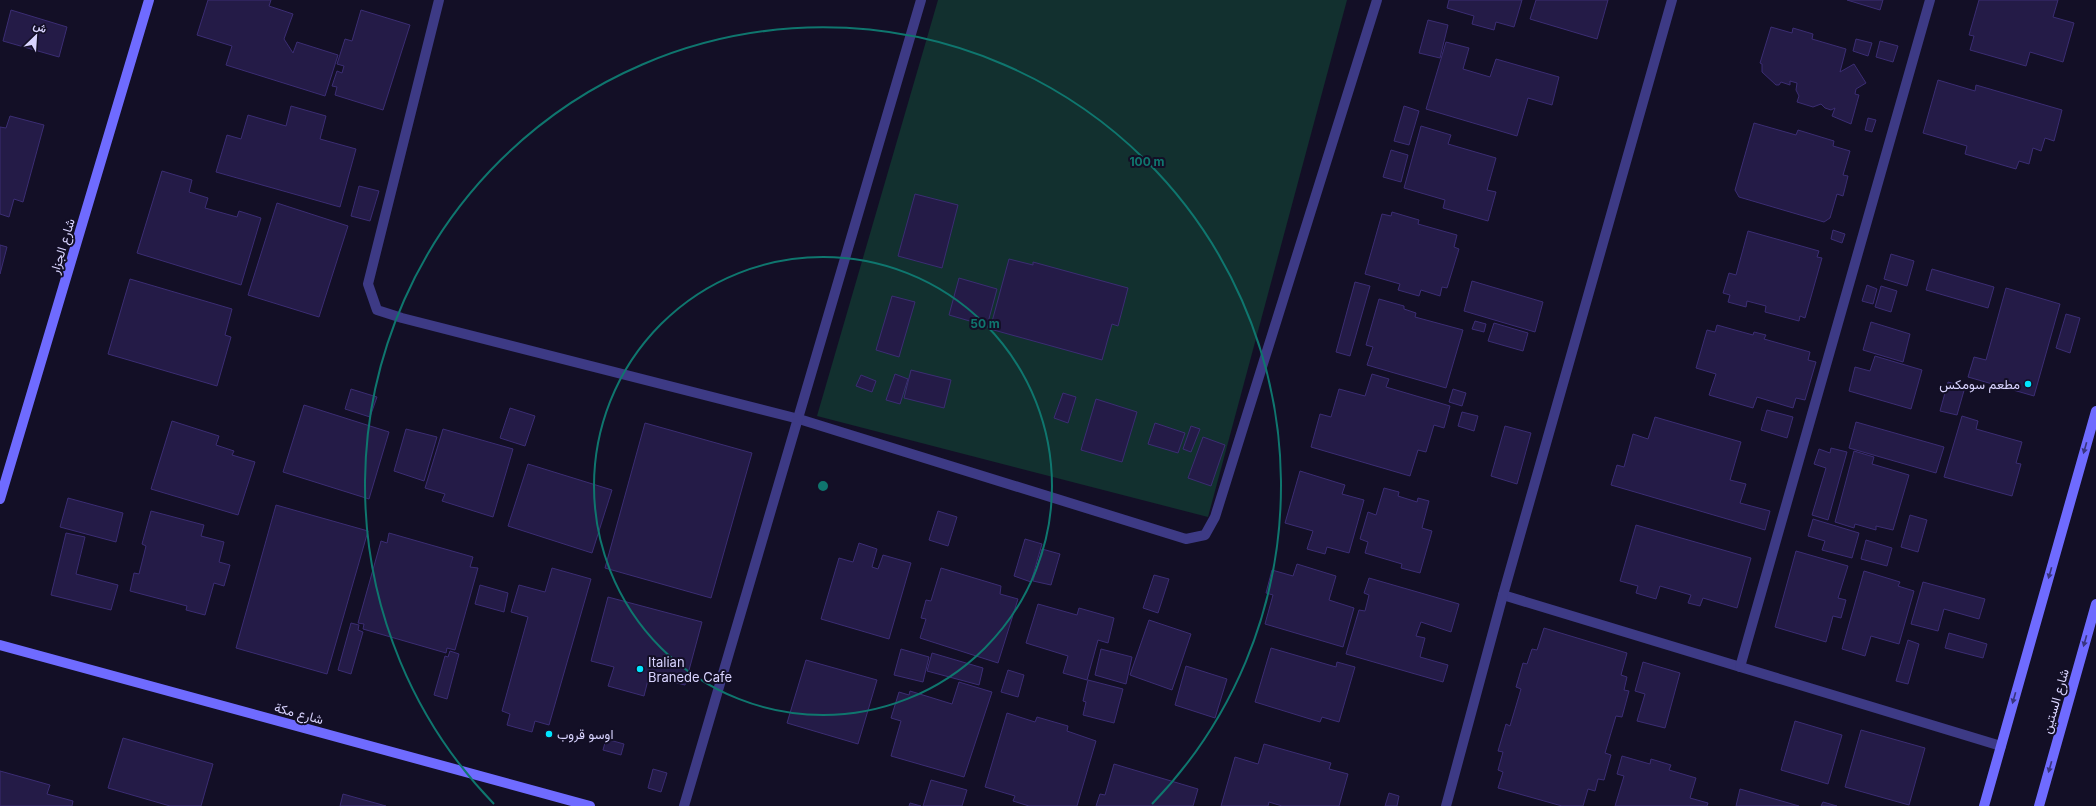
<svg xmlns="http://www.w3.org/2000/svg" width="2096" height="806" viewBox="0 0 2096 806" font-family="Inter,Vazirmatn,sans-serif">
<rect width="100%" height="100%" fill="#130f26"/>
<polygon fill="#12302f" points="938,0 1347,0 1208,517 817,416"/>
<g fill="#241b47" stroke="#3b2d73">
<polygon points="208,0 271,0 269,6 293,14 284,39 293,53 297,42 338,55 325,96 226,65 232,46 197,35"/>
<polygon points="1449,0 1522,0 1514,27 1496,22 1494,30 1472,24 1474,16 1447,8"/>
<polygon points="1536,0 1608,0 1597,39 1530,19"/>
<polygon points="1847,0 1883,0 1880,10"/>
<polygon points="1979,0 2058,0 2053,17 2074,23 2063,62 2030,52 2026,66 1970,50 1974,36 1969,35"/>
<polygon points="11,10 67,27 59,57 3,41"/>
<polygon points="361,10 410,25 383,110 335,95 337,87 332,86 337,71 342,73 344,66 337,64 345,39 352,41"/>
<polygon points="1428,20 1448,25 1440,58 1419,53"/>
<polygon points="1771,27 1792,33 1793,28 1813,34 1812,39 1846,49 1840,72 1854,64 1866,83 1856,89 1855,94 1859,95 1851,124 1832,116 1835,108 1831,110 1825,108 1821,104 1813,107 1797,102 1799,96 1796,90 1797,83 1790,81 1790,85 1781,82 1779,85 1776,85 1762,72 1762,64 1760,63"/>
<polygon points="1856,39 1872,43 1868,56 1853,51"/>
<polygon points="1880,41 1898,46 1893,62 1876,57"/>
<polygon points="1446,42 1469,48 1463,69 1490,77 1496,59 1559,77 1552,105 1528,98 1517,136 1426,109"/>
<polygon points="1938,80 1975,91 1976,85 2062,110 2054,141 2045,138 2041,151 2033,148 2029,164 2019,161 2016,169 1965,154 1967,146 1923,133"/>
<polygon points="291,106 326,116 320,139 356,149 340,207 216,172 227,135 241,139 248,115 286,126"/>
<polygon points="1404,106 1419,111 1409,145 1394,141"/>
<polygon points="10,116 44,125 23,202 14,199 9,217 0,214 0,127 6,128"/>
<polygon points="1868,118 1876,120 1872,132 1865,130"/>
<polygon points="1754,123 1796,135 1798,130 1834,141 1833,146 1850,151 1843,175 1848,176 1843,196 1837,194 1830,218 1824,222 1739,197 1735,190"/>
<polygon points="1421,126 1451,135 1448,144 1496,158 1487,190 1496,192 1488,221 1443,208 1445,200 1404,188"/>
<polygon points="1391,150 1408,155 1401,182 1383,177"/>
<polygon points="162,171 192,180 189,192 208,198 205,208 237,217 239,211 261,218 241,285 137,253"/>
<polygon points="359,186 379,191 370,221 351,216"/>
<polygon points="915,194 958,205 942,268 898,256"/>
<polygon points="277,203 348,226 319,317 248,295"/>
<polygon points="1392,212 1419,220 1418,224 1457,235 1454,247 1459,249 1447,288 1442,287 1440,296 1421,290 1419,296 1398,290 1400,284 1365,274 1382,214 1391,216"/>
<polygon points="1833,230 1845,234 1842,243 1831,239"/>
<polygon points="1748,231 1819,251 1817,257 1822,258 1805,318 1800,316 1799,321 1765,312 1766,306 1747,301 1746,307 1728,302 1730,295 1723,293 1729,273 1736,275"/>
<polygon points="0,245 7,247 0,274"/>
<polygon points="1891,254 1914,261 1907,286 1884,279"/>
<polygon points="1009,259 1033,265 1033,262 1128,288 1118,326 1112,324 1102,360 990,329"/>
<polygon points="1932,269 1994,287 1988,308 1926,290"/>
<polygon points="959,278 997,289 987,326 949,315"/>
<polygon points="130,279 232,309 225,335 231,337 217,386 108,354"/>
<polygon points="1472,281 1543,302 1535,332 1464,311"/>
<polygon points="1355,282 1370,286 1350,356 1336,352"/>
<polygon points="1867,285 1877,289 1873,304 1862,301"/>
<polygon points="1881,286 1897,291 1891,312 1875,307"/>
<polygon points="2006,288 2060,304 2034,396 1968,377 1974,357 1986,360"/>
<polygon points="892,296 915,302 899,357 876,350"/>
<polygon points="1379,299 1404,306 1404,309 1416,313 1415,317 1463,330 1446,388 1367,365 1373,347 1366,345"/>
<polygon points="2066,314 2080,318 2070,353 2056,348"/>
<polygon points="1475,321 1486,324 1484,332 1472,329"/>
<polygon points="1871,322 1910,334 1903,362 1863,350"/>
<polygon points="1494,323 1528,333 1523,351 1488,341"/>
<polygon points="1717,325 1753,335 1754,332 1766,335 1764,339 1810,352 1808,360 1816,362 1805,400 1796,398 1793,408 1757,397 1753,408 1709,395 1716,374 1696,368 1707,330 1715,332"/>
<polygon points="1875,356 1922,370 1911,409 1849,391 1855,367 1870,371"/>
<polygon points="911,370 951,380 944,408 904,398"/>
<polygon points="895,374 908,379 900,404 886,400"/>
<polygon points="1372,374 1389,379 1386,387 1450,406 1444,428 1434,425 1426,452 1418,450 1410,476 1311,447 1320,414 1331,417 1339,389 1365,396"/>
<polygon points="861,375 876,381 872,392 856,386"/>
<polygon points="1948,382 1965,387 1957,415 1940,411"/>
<polygon points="351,389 377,397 370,417 345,409"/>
<polygon points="1453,389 1466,393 1462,406 1449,402"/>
<polygon points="1063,393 1076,397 1068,423 1054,418"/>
<polygon points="1096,399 1137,412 1122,462 1081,450"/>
<polygon points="304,405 389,432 369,499 283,472"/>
<polygon points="510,408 535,416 525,446 500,438"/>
<polygon points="1767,410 1793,417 1787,438 1761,430"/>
<polygon points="1462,412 1478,416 1474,431 1458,426"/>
<polygon points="1962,416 1978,421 1976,429 2022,442 2016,463 2021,464 2012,496 1944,477"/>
<polygon points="1655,417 1741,442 1730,480 1746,484 1740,503 1770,511 1765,530 1611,485 1617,465 1624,467 1633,434 1648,439"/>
<polygon points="172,421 219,436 216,445 234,451 232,455 255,462 238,515 151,489"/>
<polygon points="1856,422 1944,447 1936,473 1849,448"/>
<polygon points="645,423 752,453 711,598 605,568"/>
<polygon points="1155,423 1185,433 1178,453 1148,444"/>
<polygon points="1191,426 1200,429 1191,452 1183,449"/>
<polygon points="1505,426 1531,433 1517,484 1491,476"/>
<polygon points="406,429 437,437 424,481 394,471"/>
<polygon points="443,429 513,449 493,517 442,501 445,494 425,488"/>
<polygon points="1203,437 1225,445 1211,486 1188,478"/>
<polygon points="1831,448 1847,452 1828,520 1812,515 1826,468 1814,464 1819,449 1830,453"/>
<polygon points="1854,451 1874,457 1872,464 1909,475 1893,530 1876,526 1876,530 1855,524 1854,528 1835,522"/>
<polygon points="528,464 612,490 592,553 508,526"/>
<polygon points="1300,471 1345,485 1342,494 1364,500 1349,553 1327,547 1325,554 1307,549 1313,531 1285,523"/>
<polygon points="1384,488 1399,492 1398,496 1417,502 1418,498 1429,501 1422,528 1432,531 1420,573 1401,568 1402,564 1365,553 1368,542 1360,539 1368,512 1376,515"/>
<polygon points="68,498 123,513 116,542 60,527"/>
<polygon points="276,505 368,531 327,674 236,648"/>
<polygon points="151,511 204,525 201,536 224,542 219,562 230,565 224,586 214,583 205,615 186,610 187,606 130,591 134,573 139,574 146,546 142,544"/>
<polygon points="938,511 957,517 948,546 929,540"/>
<polygon points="1910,515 1927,520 1918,552 1901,547"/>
<polygon points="1813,519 1859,533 1852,558 1822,550 1825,541 1808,536"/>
<polygon points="1636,525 1751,558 1737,608 1703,598 1700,606 1688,603 1691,595 1660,586 1656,599 1636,593 1638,586 1620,581"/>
<polygon points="66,533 85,537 76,574 118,585 111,610 51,595"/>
<polygon points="389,533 473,557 470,567 478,568 455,650 447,648 446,653 363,629 364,624 358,623 381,541 387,543"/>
<polygon points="1025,539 1042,544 1031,582 1014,576"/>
<polygon points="1866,540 1892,548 1887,566 1861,559"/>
<polygon points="859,543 877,549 872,567 878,569 883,555 911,563 889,639 821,619 839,558 853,562"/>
<polygon points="1042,549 1060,554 1051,585 1033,581"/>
<polygon points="1796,551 1848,566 1838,598 1846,600 1841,618 1833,616 1826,642 1775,627"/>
<polygon points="1297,564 1336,576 1329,600 1354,608 1343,647 1265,624 1273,595 1266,593 1272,570 1293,576"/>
<polygon points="552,568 591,579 549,725 535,721 532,732 507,725 510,714 502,711 528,617 511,612 519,585 545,592"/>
<polygon points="941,568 1001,586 1000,594 1018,599 998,663 920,638 926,619 921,618 926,600 931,601"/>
<polygon points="1864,571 1900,582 1898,586 1914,591 1899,644 1871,636 1865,656 1842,649"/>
<polygon points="1154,575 1169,579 1158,613 1143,608"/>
<polygon points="1369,578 1459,604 1451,632 1421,622 1416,636 1425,638 1420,657 1448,665 1443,682 1346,654 1359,610 1365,611 1369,595 1364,593"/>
<polygon points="1923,582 1985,599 1979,619 1944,609 1938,631 1911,624"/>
<polygon points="480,585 508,593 504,612 475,604"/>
<polygon points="608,597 702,622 685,685 649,676 644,696 608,686 614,667 591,661"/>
<polygon points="1038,604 1077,615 1079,608 1114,618 1108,643 1098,640 1087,680 1063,673 1068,656 1026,643"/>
<polygon points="1149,620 1191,634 1172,690 1130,675"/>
<polygon points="351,623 359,625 358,630 363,632 351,674 338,670"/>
<polygon points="1544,628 1627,653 1621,675 1627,677 1624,690 1629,691 1622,717 1616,716 1605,753 1611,755 1604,780 1598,779 1595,791 1588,789 1583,806 1562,806 1498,788 1503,772 1498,770 1503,752 1498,751 1506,724 1510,726 1521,689 1516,687 1523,663 1527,664 1532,649 1537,650"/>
<polygon points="1949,633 1987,644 1983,658 1945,648"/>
<polygon points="1908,640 1919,644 1908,684 1896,681"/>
<polygon points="1271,648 1336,667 1337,662 1355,667 1339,722 1322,717 1320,722 1255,702"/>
<polygon points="901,649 929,657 923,682 894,675"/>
<polygon points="1101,649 1132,657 1126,684 1095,675"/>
<polygon points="450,651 459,654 447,699 434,695 445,656 448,657"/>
<polygon points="932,653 983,668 979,685 927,671"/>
<polygon points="806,660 877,680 858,744 787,723"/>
<polygon points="1643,662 1680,673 1665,728 1637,721 1645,694 1635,691"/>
<polygon points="1186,666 1227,679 1215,718 1175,705"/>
<polygon points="1008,670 1024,675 1018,697 1001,692"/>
<polygon points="1088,680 1123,689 1114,723 1083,715 1086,702 1083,701"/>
<polygon points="959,682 992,692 964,777 891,756 901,721 891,718 899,692 909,695 910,691 952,704"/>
<polygon points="1007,713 1035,722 1037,717 1068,726 1067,731 1096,741 1077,806 1029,806 1013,801 1015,796 985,787"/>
<polygon points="1795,721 1842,735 1828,784 1781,770"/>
<polygon points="1861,730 1925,748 1909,805 1845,787"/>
<polygon points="123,738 213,764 201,806 170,806 108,788"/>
<polygon points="606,739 624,744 621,755 603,750"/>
<polygon points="1264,744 1331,763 1329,769 1348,774 1339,806 1282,806 1269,802 1268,806 1221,806 1235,757 1258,764"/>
<polygon points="1622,756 1650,764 1651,759 1671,765 1669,770 1696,778 1690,798 1708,803 1707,806 1615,806 1624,776 1617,774"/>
<polygon points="1114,764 1198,789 1193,806 1096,806 1100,794 1105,795"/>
<polygon points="653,769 667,773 661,792 648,788"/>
<polygon points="0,771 50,785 47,794 73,801 72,806 0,806"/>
<polygon points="931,780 967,790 962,806 923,806"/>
<polygon points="1740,789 1799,806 1736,806"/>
<polygon points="1389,793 1399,796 1397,806 1385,806"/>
<polygon points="343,794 386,806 340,806"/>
<polygon points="1823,802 1837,806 1821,806"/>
<polygon points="910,803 921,806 909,806"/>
</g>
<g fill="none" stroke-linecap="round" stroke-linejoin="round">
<g stroke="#3d3a85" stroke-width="10">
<polyline points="439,0 368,284 377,310 402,318 799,419 1186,539 1205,535 1215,517 1377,0"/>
<polyline points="1503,595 2001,746"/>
<polyline points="1740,667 1930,0"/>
<polyline points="684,806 921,0"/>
<polyline points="1446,806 1503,595 1672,0"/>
</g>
<g stroke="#6f6bff" stroke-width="10">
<polyline points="0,499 149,0"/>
<polyline points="0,645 590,806"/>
<polyline points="1984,806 2096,411"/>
<polyline points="2039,806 2096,604"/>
</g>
</g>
<defs><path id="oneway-solid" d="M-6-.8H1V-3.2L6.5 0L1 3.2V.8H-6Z"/></defs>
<g fill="#38347d">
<use href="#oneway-solid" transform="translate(2085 448) rotate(106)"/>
<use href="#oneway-solid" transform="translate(2050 573) rotate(106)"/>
<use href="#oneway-solid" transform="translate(2085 641) rotate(106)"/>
<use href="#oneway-solid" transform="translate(2014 698) rotate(106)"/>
<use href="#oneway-solid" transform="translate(2050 767) rotate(106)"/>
</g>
<g fill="none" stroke="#0f766e" stroke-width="2">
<circle cx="823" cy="486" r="229"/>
<path d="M494 804A458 458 0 1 1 1152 804"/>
</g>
<g fill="#00e5ff" stroke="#130f26" stroke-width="1.5">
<circle cx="2028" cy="384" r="4"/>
<circle cx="640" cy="669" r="4"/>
<circle cx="549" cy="734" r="4"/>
</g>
<g text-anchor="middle" stroke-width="4" stroke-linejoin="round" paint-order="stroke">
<g font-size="13" fill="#d9d4ff" stroke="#130f26">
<text transform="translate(62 246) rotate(-73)" y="5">شارع الجزار</text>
<text transform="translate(2055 701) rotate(-74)" y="5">شارع الستين</text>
<text transform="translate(299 713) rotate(15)" y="5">شارع مكة</text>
</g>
<g font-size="13" fill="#d9d4ff" stroke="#130f26" text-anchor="start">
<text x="2020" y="389" text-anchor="end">مطعم سومكس</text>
<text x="648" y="667">Italian<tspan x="648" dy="15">Branede Cafe</tspan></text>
<text x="557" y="739">اوسو قروب</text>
</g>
</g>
<circle cx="823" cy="486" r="6" fill="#0f766e" stroke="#130f26" stroke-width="2"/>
<g font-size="12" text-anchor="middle" font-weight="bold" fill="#0f766e" stroke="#130f26" stroke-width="4" stroke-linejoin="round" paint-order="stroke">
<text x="1147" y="166">100 m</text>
<text x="985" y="328">50 m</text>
</g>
<g transform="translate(36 36) rotate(25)" stroke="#130f26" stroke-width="3" paint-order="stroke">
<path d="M0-3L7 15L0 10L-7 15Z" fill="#d9d4ff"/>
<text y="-6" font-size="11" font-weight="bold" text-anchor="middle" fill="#d9d4ff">ش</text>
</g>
</svg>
